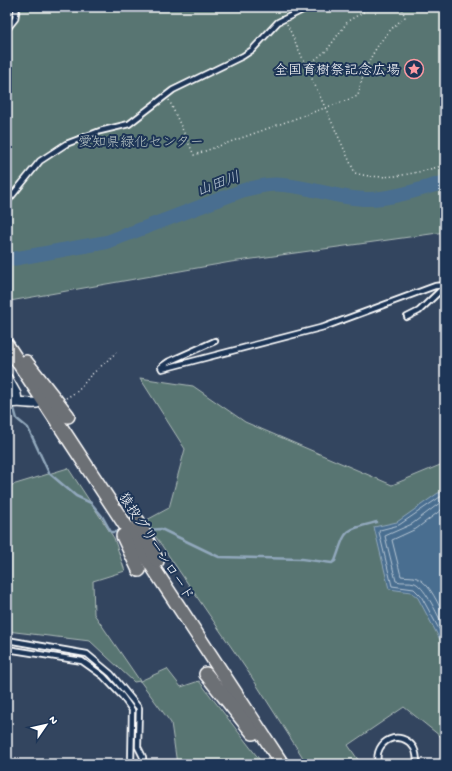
<svg xmlns="http://www.w3.org/2000/svg" width="452" height="771" viewBox="0 0 452 771" font-family="'Gochi Hand','Klee One',sans-serif">
<rect width="100%" height="100%" fill="#33455f"/>
<filter id="ink" filterUnits="userSpaceOnUse"><feTurbulence type="fractalNoise" baseFrequency=".025" numOctaves="2"/><feDisplacementMap in="SourceGraphic" scale="8" xChannelSelector="R" yChannelSelector="G"/><feConvolveMatrix kernelMatrix="1 2 1 2 8 2 1 2 1" color-interpolation-filters="sRGB"/></filter>
<g filter="url(#ink)">
<g fill="#597572" stroke="#acbab8">
<polygon points="7,7 445,7 445,232 231,262 10,301 7,297"/>
<polygon points="140,378 193,386 245,422 392,485 445,463 445,740 404,707 348,745 361,764 307,764 251,676 145,521 169,508 185,449"/>
<polygon points="68,468 114,538 125,571 93,581 94,614 140,681 167,669 181,687 199,681 263,764 177,764 171,723 140,681 134,682 90,641 7,631 7,483 9,486"/>
</g>
<polygon fill="#486e90" stroke="#91a8bc" points="445,492 445,649 418,598 411,592 389,589 374,527 397,522 438,493"/>
<g fill="none" stroke-linecap="round" stroke-linejoin="round">
<g stroke="#b6c5d3" stroke-width="1">
<polyline points="445,496 440,497 399,525 380,530 379,532 392,586 414,589 421,596 445,640"/>
<path d="M445 501 441 502 412 524 385 536 396 581C402 583 409 581 415 583 426 588 439 618 445 630"/>
<path d="M445 507 416 529 392 540 401 576C406 577 412 576 417 578 431 584 438 605 445 617"/>
</g>
<g stroke="#91a8bc" stroke-width="2.5">
<polyline points="7,390 11,400"/>
<polyline points="13,405 17,419 28,428 49,473 76,496 91,503 102,516 111,532 120,532"/>
<path d="M147 530 161 529 219 557 302 559 332 563 335 561C347 528 342 531 377 522"/>
</g>
<path stroke="#486e90" stroke-width="14" d="M7 260 107 242 244 190C257 187 270 183 283 185 312 187 338 199 367 199 393 199 421 189 445 182"/>
<g stroke="#fff" stroke-width="8">
<g id="service">
<polyline points="292,7 295,13"/>
<polyline points="7,29 15,19 17,7"/>
<polyline points="7,202 40,161 66,144 100,131 129,124 173,90 243,56 252,50 278,22 309,7"/>
<polyline points="407,317 419,311 445,286"/>
<polyline points="215,341 168,362 161,367 162,369 324,327 435,286 445,285"/>
<polyline points="7,640 87,654 111,674 139,708 138,747 143,757 143,764"/>
<polyline points="7,649 82,661 103,676 122,696 132,710 131,764"/>
<path d="M378 764C373 740 401 728 414 748 416 752 417 759 417 764"/>
</g>
</g>
<g stroke="#fff" stroke-width="12">
<g id="minor">
<polyline points="7,378 16,394 17,401"/>
<path d="M7 404C19 400 26 404 37 403"/>
</g>
</g>
<g stroke="#fff" stroke-width="16">
<g id="primary">
<polyline points="7,345 282,764"/>
<polyline points="26,362 68,416"/>
<polyline points="138,521 157,561"/>
<polyline points="123,536 139,570"/>
<polyline points="206,674 253,733"/>
</g>
</g>
<g stroke="#fff" stroke-width="1.5" stroke-dasharray="1 3" stroke-linecap="butt">
<path d="M287 24 355 173C384 182 416 173 445 165"/>
<polyline points="306,67 327,50 348,21 372,7"/>
<path d="M169 100 194 155 358 96C364 64 379 37 405 17L401 7"/>
<polyline points="66,398 78,391 90,376 118,351"/>
</g>
<use href="#service" stroke="#1d3557" stroke-width="4.5"/>
<use href="#minor" stroke="#1d3557" stroke-width="9"/>
<use href="#primary" stroke="#6c6f75" stroke-width="13"/>
</g>
</g>
<defs>
<g id="sight-ring" transform="scale(1)"><circle r="9.5" fill="#1d3557" stroke="#ff9aa2" stroke-width="1.5"/><path d="M0-6L1.8-2.2L6-1.7L2.9 1.2L3.7 5.4L0 3.3L-3.7 5.4L-2.9 1.2L-6-1.7L-1.8-2.2Z" fill="#ff9aa2"/></g>
</defs>
<g fill-rule="evenodd">
<use href="#sight-ring" x="414" y="69"/>
</g>
<g text-anchor="middle" stroke-width="4" stroke-linejoin="round" paint-order="stroke">
<g font-size="14" fill="#fff" stroke="#1d3557" text-anchor="end">
<text x="400" y="74">全国育樹祭記念広場</text>
</g>
<g font-size="14" fill="#b4c1c0" stroke="#1d3557">
<text x="141" y="146">愛知県緑化センター</text>
</g>
<g font-size="14" fill="#fff" stroke="#1d3557">
<text transform="translate(157 546) rotate(57)" y="5">猿投グリーンロード</text>
</g>
<g font-size="15" font-style="italic" fill="#b6c5d3" stroke="#1d3557">
<text transform="translate(218 183) rotate(-20)" y="5">山田川</text>
</g>
</g>
<rect width="452" height="771" fill="none" stroke="#1d3557" stroke-width="24"/>
<rect x="12" y="12" width="428" height="747" fill="none" stroke="#fff" stroke-width="1.5" filter="url(#ink)"/>
<g transform="translate(46 725) rotate(56)" stroke="#1d3557" stroke-width="3" paint-order="stroke">
<path d="M0-3L7 15L0 10L-7 15Z" fill="#ffffff"/>
<text y="-6" font-size="11" font-weight="bold" text-anchor="middle" fill="#ffffff">N</text>
</g>
</svg>
